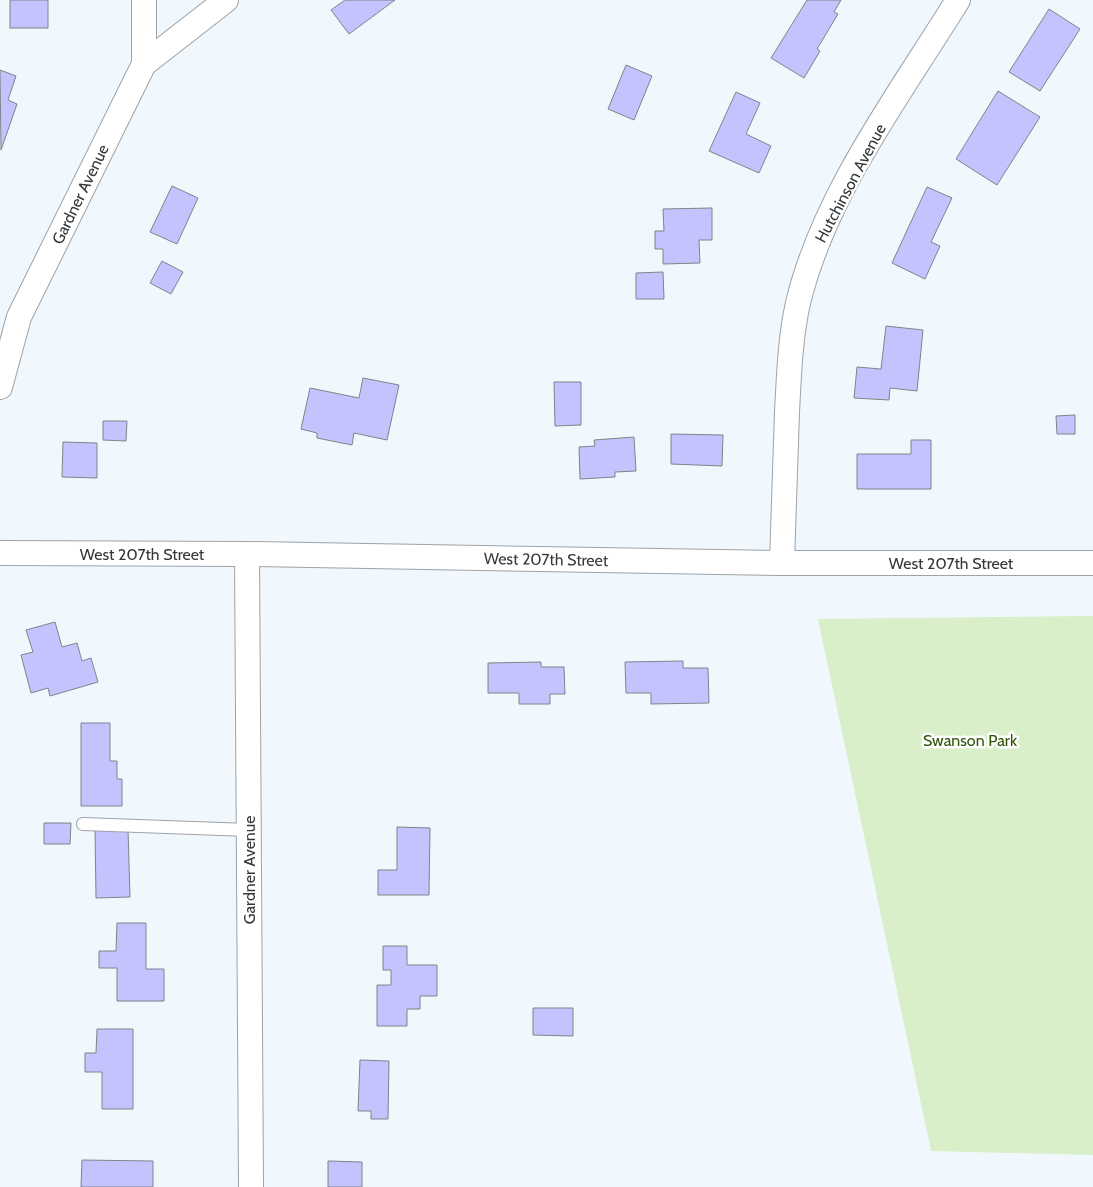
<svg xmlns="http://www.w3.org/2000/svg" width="1093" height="1187" viewBox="0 0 1093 1187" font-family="Cabin,sans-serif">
<rect width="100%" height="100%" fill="#f1f8fd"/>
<polygon fill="#d8efc9" points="1093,616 1093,1155 931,1151 818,619"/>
<g fill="#c3c4fd" stroke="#828289">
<rect x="10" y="0" width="38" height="28"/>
<polygon points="345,0 395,0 349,34 331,10"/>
<polygon points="807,0 841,0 834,12 838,14 817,49 820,51 804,78 771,58"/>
<polygon points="1049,9 1080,29 1040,91 1009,72"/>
<polygon points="626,65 652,76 634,120 608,109"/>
<polygon points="0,70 16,76 8,100 17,104 1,150"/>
<polygon points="998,91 1040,117 997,185 956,159"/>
<polygon points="736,92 760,103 746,134 771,146 759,173 709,151"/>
<polygon points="172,186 198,198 177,244 150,232"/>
<polygon points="927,187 952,198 931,242 940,246 925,279 892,263"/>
<polygon points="712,208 712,240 699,240 700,263 663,264 663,249 655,249 655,231 664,231 663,209"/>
<polygon points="162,261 183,272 171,294 150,283"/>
<polygon points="663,272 664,299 636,299 636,273"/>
<polygon points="886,326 923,330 917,391 890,388 889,400 854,398 857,367 881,369"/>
<polygon points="363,378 399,385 387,440 354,433 352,445 317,438 317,433 301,429 310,388 359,398"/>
<polygon points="554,382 581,382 581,425 555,426"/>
<polygon points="1075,415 1075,434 1057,434 1056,416"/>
<polygon points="103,421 127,421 126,441 103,440"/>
<polygon points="671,434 723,435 722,466 671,464"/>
<polygon points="634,437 636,471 615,472 615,477 580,479 579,447 595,446 594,440"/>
<polygon points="911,440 931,440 931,489 857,489 857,454 911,454"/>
<polygon points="63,442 97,443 97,478 62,477"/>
<polygon points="55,622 62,647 77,643 82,661 91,658 98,682 50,696 48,688 31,693 21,655 33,652 26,630"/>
<polygon points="683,661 683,668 708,668 709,703 651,704 651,693 626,693 625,662"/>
<polygon points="541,662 541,667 564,667 565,694 550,694 550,704 519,704 519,693 488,693 488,663"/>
<polygon points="81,723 110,723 110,761 117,761 117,779 122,779 122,806 81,806"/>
<polygon points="44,823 71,823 70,844 44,844"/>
<polygon points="397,827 430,828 429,895 378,895 378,870 397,870"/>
<polygon points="95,829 128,829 130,897 96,898"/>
<polygon points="117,923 146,923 146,969 164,969 164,1001 117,1001 117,968 99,968 99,951 116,951"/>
<polygon points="383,946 407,946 407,965 437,965 437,996 420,996 420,1009 407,1009 407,1026 377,1026 377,985 391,985 391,970 383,970"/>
<polygon points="533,1008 573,1008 573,1036 533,1035"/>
<polygon points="97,1029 133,1029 133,1109 102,1109 102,1072 85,1072 85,1053 96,1053"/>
<polygon points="360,1060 389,1061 388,1119 371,1119 371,1111 358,1111"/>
<polygon points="82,1160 153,1161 153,1187 81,1187"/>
<polygon points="328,1161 362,1162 362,1187 328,1187"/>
</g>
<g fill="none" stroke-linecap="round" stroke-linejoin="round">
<g stroke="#9da3a8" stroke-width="14">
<polyline id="service" points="83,824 249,830"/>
</g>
<g stroke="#9da3a8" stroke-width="26">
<g id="minor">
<polyline points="144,64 226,0"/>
<polyline points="0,387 19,317 144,64 144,0"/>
<polyline points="0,553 247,554 782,563 1093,563"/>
<polyline points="247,554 251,1187"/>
<path d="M782 563C784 513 785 462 787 412 789 375 790 339 798 303 824 194 900 94 958 0"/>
</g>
</g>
<use href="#service" stroke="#fff" stroke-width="12"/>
<use href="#minor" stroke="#fff" stroke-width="24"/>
</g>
<g text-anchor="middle" stroke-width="5" stroke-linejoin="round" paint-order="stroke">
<g font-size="16" fill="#35383a" stroke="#fff">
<text transform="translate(850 183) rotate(-62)" y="6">Hutchinson Avenue</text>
<text transform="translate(80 194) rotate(-64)" y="6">Gardner Avenue</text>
<text x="142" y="560">West 207th Street</text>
<text transform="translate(546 559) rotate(1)" y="6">West 207th Street</text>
<text x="951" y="569">West 207th Street</text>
<text transform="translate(249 870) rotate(-90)" y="6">Gardner Avenue</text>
</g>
<g font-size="16" fill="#305508" stroke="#fff">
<text x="970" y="746">Swanson Park</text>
</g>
</g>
</svg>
